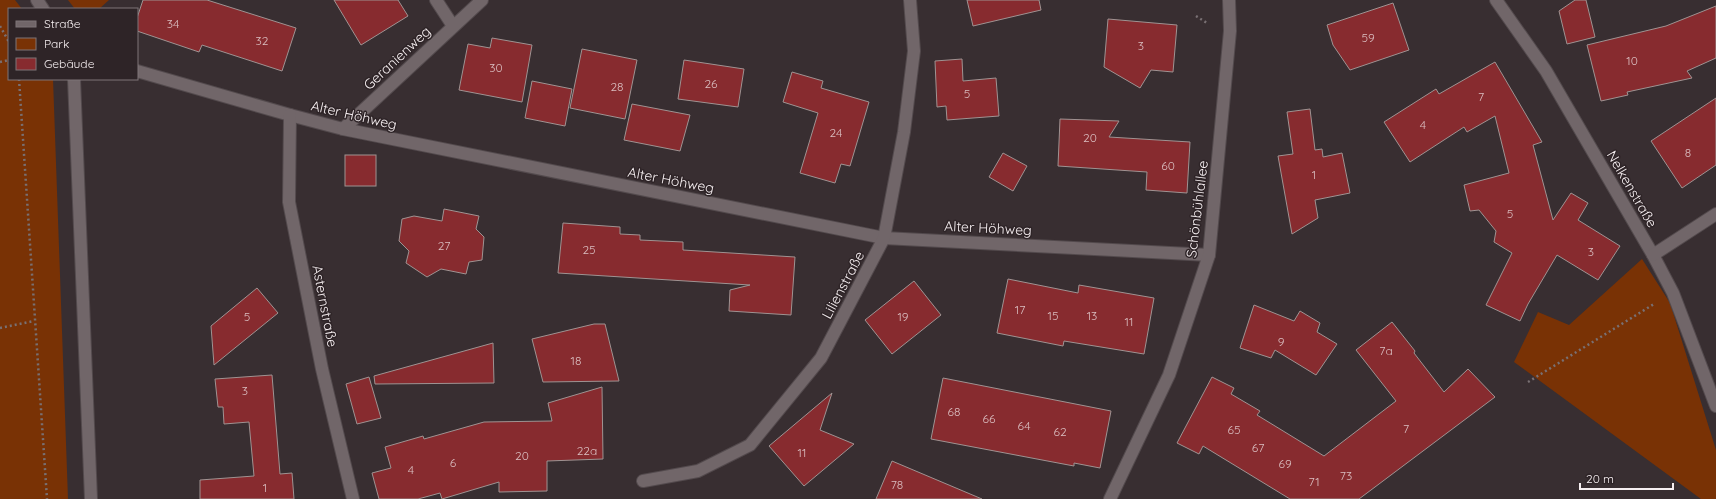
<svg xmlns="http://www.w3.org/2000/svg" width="1716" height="499" viewBox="0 0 1716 499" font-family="Quicksand,sans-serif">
<rect width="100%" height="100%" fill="#382e31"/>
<g fill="#793205">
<polygon points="0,0 15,0 22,9 9,9 9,79 53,79 68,499 0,499"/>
<polygon points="68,0 109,0 99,9 75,9"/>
<polygon points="1642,259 1670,303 1716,450 1716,499 1701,499 1514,362 1538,312 1569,325"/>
</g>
<g fill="#872b2f" stroke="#9f9392">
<polygon points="143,0 207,0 296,28 282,71 202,45 199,52 137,31 137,18"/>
<polygon points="334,0 398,0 408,16 361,45"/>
<polygon points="967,0 1039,0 1041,10 973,26"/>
<polygon points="1575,0 1586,0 1595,37 1567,44 1559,11"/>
<polygon points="1393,3 1409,50 1350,70 1333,45 1327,25"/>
<polygon points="1716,6 1716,58 1687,71 1692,78 1627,92 1628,95 1601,101 1587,45 1666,26"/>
<polygon points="1108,19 1177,25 1173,72 1151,70 1140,88 1104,67"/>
<polygon points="492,38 532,45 522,102 459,90 468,44 490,48"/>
<polygon points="582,49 637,60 625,119 570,108"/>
<polygon points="962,59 963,81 996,78 999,116 947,120 946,106 937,107 935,61"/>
<polygon points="684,60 744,69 738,107 678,99"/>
<polygon points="1495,62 1542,142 1533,145 1553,220 1571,193 1588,203 1578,220 1620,246 1598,280 1557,255 1528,304 1520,321 1486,305 1512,253 1494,242 1496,231 1479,210 1470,211 1464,185 1509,173 1495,116 1467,132 1464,127 1410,162 1384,122 1436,89 1439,94"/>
<polygon points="792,72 823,81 821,88 869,102 850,166 841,164 835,183 800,173 818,113 783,102"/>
<polygon points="532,81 572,89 565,126 525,118"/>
<polygon points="1716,98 1716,165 1682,188 1651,141"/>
<polygon points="632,104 690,115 680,151 624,140"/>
<polygon points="1310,109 1315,150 1322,149 1323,157 1342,153 1350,193 1315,200 1318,218 1292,234 1278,156 1293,154 1287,112"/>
<polygon points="1060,119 1119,121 1109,137 1190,142 1187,193 1146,190 1147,172 1058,166"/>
<polygon points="1003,153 1027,166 1013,191 989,177"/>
<rect x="345" y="155" width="31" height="31"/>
<polygon points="444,209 479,216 476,229 484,237 482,260 469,262 466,274 441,269 427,277 406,263 409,251 399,241 402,219 414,216 442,221"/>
<polygon points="563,223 620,227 620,234 640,235 640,240 683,242 683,250 795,257 791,315 729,311 730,290 750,285 558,273"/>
<polygon points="1008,279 1078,293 1079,285 1154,298 1144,354 1064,341 1063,346 997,333"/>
<polygon points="914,281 941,315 892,354 865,320"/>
<polygon points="257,288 278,313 214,365 211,326"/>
<polygon points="1254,305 1294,321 1300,311 1320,323 1317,332 1337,344 1316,375 1275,350 1271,358 1240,348"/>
<polygon points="1392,322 1415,351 1414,353 1444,392 1468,369 1495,397 1359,499 1290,499 1203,446 1199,454 1177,443 1212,377 1234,388 1231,394 1260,411 1257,415 1324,456 1396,401 1356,350"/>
<polygon points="594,324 605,324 619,381 543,382 532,339"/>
<polygon points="493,343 494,383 375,384 374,376"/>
<polygon points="272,375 280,474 292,473 294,499 200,499 200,480 254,476 249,422 224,424 223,407 218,407 215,379"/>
<polygon points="369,377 381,418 357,424 346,384"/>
<polygon points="943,378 1111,411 1100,468 1074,463 1074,466 931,439"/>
<polygon points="602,387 603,459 547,461 547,491 499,492 499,482 442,499 440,493 418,499 379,499 372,473 391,468 385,447 423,436 424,439 484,422 552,421 548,403"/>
<polygon points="832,393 820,430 854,444 804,486 769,446"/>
<polygon points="892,461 982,499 876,499"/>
</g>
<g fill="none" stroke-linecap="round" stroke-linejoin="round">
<g stroke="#534a4d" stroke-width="14">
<g id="minor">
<polyline points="37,0 43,9"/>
<polyline points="436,0 453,26"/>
<polyline points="1496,0 1546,71 1653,255 1673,293 1716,406"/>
<polyline points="137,71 290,115 343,129 884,238 1209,255"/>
<polyline points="74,79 91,499"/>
<polyline points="290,115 289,202 322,369 353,499"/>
<polyline points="343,129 482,0"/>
<polyline points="1653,255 1716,214"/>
<polyline points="643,481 698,471 750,445 821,358 884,238 904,132 914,51 910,0"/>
<polyline points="1110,499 1169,375 1209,255 1230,31 1229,0"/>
</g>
</g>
<g stroke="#797073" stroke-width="2.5" stroke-dasharray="2 3" stroke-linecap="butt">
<polyline points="1196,16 1207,23"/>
<polyline points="0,26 9,42"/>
<polyline points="0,62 9,60"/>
<polyline points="19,79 47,499"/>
<polyline points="0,328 34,321"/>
<polyline points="1528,382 1654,304"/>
</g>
<use href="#minor" stroke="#716669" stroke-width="12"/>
</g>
<g text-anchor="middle" stroke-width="3" stroke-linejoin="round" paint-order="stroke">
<g font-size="12" fill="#dabec0">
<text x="173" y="28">34</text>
<text x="1368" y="42">59</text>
<text x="262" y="45">32</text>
<text x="1141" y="50">3</text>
<text x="1632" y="65">10</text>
<text x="496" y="72">30</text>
<text x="711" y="88">26</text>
<text x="617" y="91">28</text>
<text x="967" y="98">5</text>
<text x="1481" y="101">7</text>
<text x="1423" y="129">4</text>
<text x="836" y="137">24</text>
<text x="1090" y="142">20</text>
<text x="1688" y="157">8</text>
<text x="1168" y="170">60</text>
<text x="1314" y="179">1</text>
<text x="1510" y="218">5</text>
<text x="444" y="250">27</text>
<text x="589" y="254">25</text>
<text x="1591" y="256">3</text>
<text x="1020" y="314">17</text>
<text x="1053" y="320">15</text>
<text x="1092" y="320">13</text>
<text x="247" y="321">5</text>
<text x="903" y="321">19</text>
<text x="1129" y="326">11</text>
<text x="1281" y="346">9</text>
<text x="1386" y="355">7a</text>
<text x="576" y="365">18</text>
<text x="245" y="395">3</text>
<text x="954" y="416">68</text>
<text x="989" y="423">66</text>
<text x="1024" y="430">64</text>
<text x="1406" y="433">7</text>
<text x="1234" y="434">65</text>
<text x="1060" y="436">62</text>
<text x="1258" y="452">67</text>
<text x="587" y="455">22a</text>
<text x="802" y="457">11</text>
<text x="522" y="460">20</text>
<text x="453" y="467">6</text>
<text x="1285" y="468">69</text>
<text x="411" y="474">4</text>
<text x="1346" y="480">73</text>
<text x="1314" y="486">71</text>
<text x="897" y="489">78</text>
<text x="265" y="492">1</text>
</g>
<g font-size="14" fill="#f6eff1" stroke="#2e2427">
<text transform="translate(397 58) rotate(-43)" y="5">Geranienweg</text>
<text transform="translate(354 115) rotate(13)" y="5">Alter Höhweg</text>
<text transform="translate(671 180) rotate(11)" y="5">Alter Höhweg</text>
<text transform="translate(1632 189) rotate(60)" y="5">Nelkenstraße</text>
<text transform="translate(1197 209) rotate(-83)" y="5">Schönbühlallee</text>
<text transform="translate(988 228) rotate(3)" y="5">Alter Höhweg</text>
<text transform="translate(843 285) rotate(-62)" y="5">Lilienstraße</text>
<text transform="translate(325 306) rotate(79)" y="5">Asternstraße</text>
</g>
</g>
<rect x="8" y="8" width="130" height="72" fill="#2e2427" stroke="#7e7578"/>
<rect x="16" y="21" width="20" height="6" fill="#716669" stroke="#7e7578"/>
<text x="44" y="28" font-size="12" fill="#f6eff1">Straße</text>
<rect x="16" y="38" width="20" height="12" fill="#793205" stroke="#7e7578"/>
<text x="44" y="48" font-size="12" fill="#f6eff1">Park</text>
<rect x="16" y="58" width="20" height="12" fill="#872b2f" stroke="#7e7578"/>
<text x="44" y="68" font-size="12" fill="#f6eff1">Gebäude</text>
<path d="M1580 483v6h93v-6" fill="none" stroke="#f6eff1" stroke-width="2"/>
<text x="1586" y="483" font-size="12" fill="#f6eff1" stroke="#2e2427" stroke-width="3" paint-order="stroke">20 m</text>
</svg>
